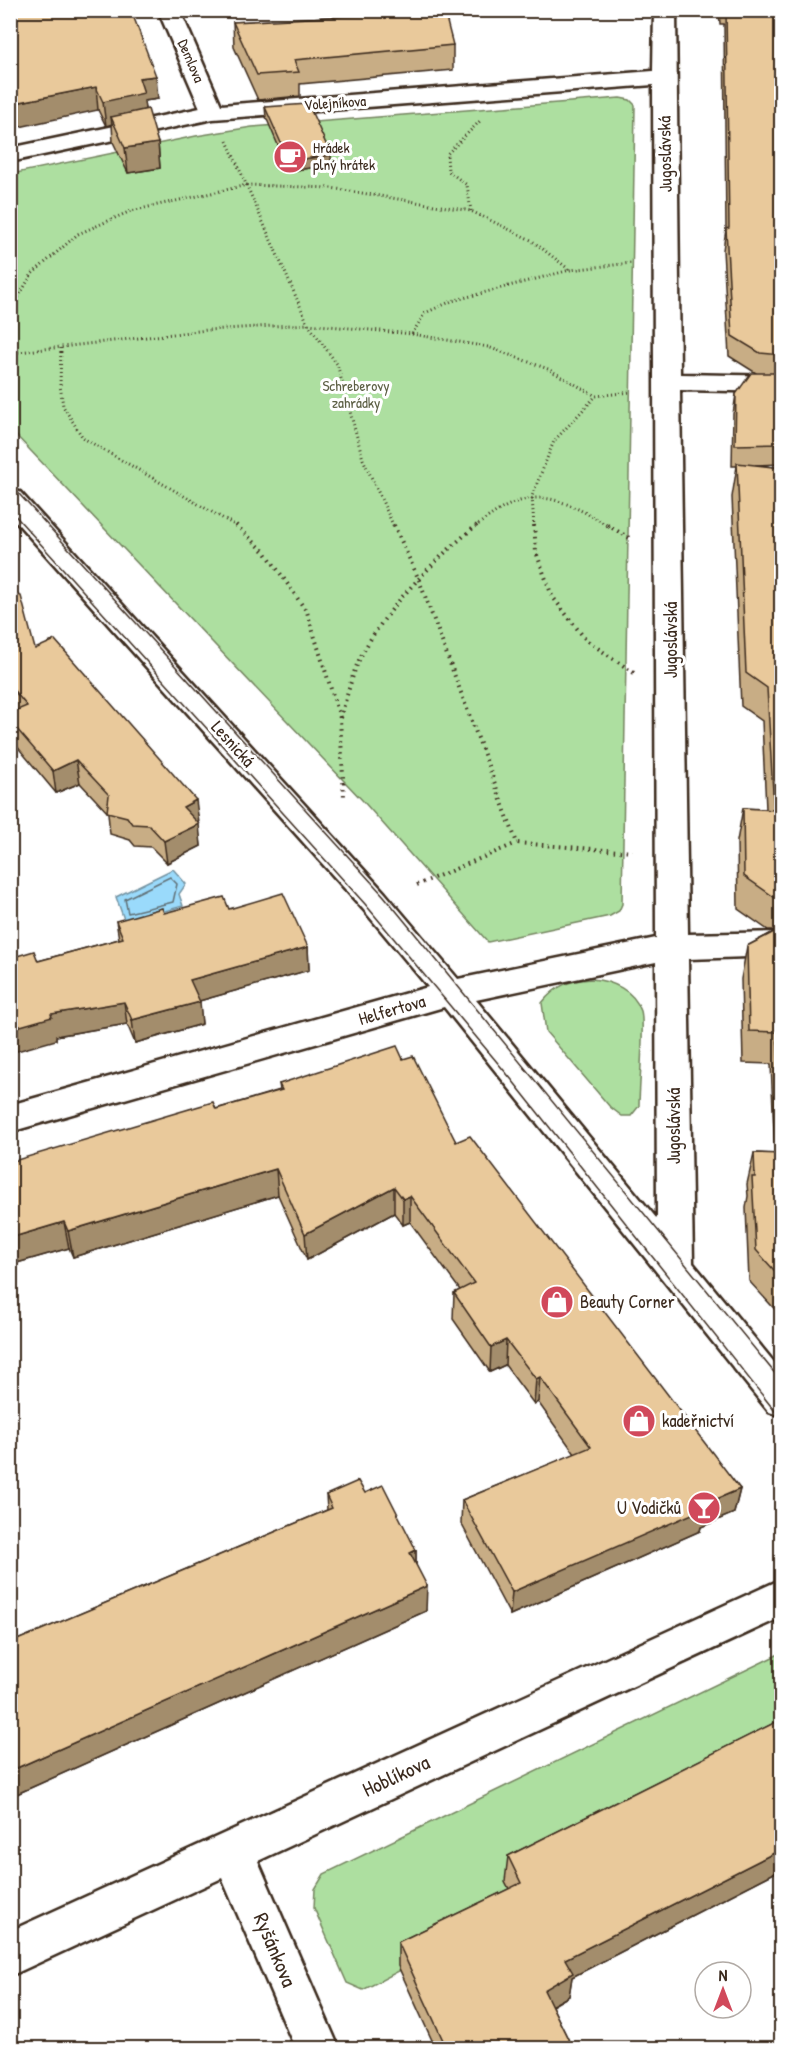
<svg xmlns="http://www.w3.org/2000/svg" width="792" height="2059" viewBox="0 0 792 2059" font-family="'Patrick Hand',sans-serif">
<rect width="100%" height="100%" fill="#fff"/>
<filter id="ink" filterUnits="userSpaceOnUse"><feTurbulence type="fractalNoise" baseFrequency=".0167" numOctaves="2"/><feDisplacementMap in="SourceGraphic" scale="12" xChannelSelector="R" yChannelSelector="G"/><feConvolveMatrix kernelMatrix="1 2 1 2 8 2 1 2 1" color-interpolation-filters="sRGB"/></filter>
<g filter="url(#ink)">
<g fill="#addfa0" stroke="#74845f" stroke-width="1.5">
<polygon points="620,98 630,100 635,105 622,904 619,911 610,916 488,942 363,801 11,430 11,174 196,136 252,127"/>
<path d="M592 979C612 981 634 990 641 1011 645 1024 639 1087 639 1106L631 1116H622L610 1107 546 1032 542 1003C556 985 570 980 592 979Z"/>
<polygon points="781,1653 781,1729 506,1881 518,1908 363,1990 347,1983 314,1908 315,1889 324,1874"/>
</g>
<polygon fill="#9adafb" stroke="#7494a3" stroke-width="1.5" points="173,869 186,884 179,894 183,906 125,922 116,897"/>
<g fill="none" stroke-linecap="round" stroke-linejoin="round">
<polygon stroke="#617076" stroke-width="1.5" points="170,877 177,884 173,902 128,913 125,899"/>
<g stroke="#3b2a1e" stroke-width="5">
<g id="minor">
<path d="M158 10H180L221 105 653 71 654 10H676L680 374 782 376V392L680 390 688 934 782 932V956L688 959 693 1263 782 1372V1416L769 1412 444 1007 10 1132V1105L428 987 363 909 10 515V490L20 492 385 893 458 979 656 938 653 85 213 119 10 162V148L200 108ZM656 962 657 1219 476 1000Z"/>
<polygon points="782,1579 782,1617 258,1861 339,2048 295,2048 222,1878 10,1976 10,1931"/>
</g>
</g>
<g stroke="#3b2a1e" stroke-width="3" stroke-dasharray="1 3" stroke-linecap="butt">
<polyline points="227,141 308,324 337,364 363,459 394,527"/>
<polyline points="471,211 467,185 448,171 447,154 480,121"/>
<polyline points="10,311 32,274 78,234 131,211 247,185 331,188 471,211 531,240 570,270"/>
<polyline points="412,334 425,313 452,301 570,270 631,263"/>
<polyline points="61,348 60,385 63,406 83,438 238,527"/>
<polyline points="10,353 207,330 308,324 412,334 488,347 548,369 596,396"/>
<path d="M475 527C530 484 554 493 610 527"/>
<polyline points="534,527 532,496 554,441 596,396 631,392"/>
</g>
<g stroke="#3b2a1e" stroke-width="4" stroke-dasharray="1.5 4.5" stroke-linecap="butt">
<polyline points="236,525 266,553 307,612 340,718 344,797"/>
<polyline points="394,525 419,580 517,843 632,852"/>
<polyline points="534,525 536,552 552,596 586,640 634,673"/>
<polyline points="607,525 631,539"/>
<path d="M340 718C347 698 351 676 361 656 385 609 436 558 477 525"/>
<polyline points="417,885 517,843"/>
</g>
<use href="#minor" fill="#fff" fill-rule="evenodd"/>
<g stroke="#3b2a1e" stroke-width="1.5">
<polyline points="10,484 384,896 782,1382"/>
<polyline points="10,510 365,904 512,1080 782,1420"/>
</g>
</g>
<g fill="#c8ad85" stroke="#3b2a1e" stroke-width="1.5">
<polygon points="10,10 158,99 144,101 145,110 158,143 160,168 128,173 113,142 112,124 106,126 98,110"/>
<polygon points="405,10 453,45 453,70 300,84 300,96 258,100 234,47 233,22 405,13"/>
<polygon points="719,10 778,10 777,12 782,81 782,464 755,465 782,468 782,1317 749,1281 746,1208 748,1196 747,1184 754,1153 775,1154 771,1064 743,1063 741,979 747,946 777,930 768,930 738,909 737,841 743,808 766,809 762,721 741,706 732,497 737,466 732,466 733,414 736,394 756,373 729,356 723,250 726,229 724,24 720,24"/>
<polygon points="265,107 331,165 289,171 266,117"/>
<polygon points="10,589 35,649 199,823 198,823 201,846 167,863 151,847 135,846 130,840 110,834 108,813 80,783 56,793 10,738 10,713 16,711 10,704"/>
<polygon points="229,909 308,947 309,970 199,1001 202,1024 157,1037 135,1043 127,1024 56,1036 56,1040 38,961 119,939 116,921 164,913"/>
<polygon points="403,1059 456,1142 740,1489 734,1513 701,1527 700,1531 510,1615 461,1523 462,1500 575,1454 538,1402 534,1404 505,1365 490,1372 453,1319 454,1293 460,1290 410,1222 403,1225 394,1213 307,1260 278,1195 73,1257 69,1248 10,1265 216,1109 280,1090 279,1084"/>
<polygon points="365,1493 416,1550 416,1565 426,1611 10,1797 10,1643 327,1510 326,1495"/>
<polygon points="782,1719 782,1869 572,1977 569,1996 552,2006 573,2049 436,2049 398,1966 398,1942 509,1889 505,1881 508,1856"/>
</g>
<g fill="#a38d6c" stroke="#3b2a1e" stroke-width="1.5">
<polygon points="156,76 158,99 144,101 146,117 111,117 112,124 106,126 103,102 139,78"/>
<polygon points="96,87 98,110 10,129 10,104"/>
<polygon points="158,143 160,168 128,173 125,148"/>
<polygon points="331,155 331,165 289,171 289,161"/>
<polygon points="76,760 80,783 56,793 53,771"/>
<polygon points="196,800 199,823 185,829 183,807"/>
<polygon points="199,824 201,846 167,863 164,841"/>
<polygon points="308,947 309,970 192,1003 190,980"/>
<polygon points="124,1002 127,1024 56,1036 56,1040 10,1053 10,1029 51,1014"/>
<polygon points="200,1002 202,1024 135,1043 132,1020"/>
<polygon points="276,1169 278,1195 73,1257 68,1231"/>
<polygon points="394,1187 394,1213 307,1260 305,1234"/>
<polygon points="410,1196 410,1222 403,1225 403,1199"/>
<polygon points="64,1222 69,1248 10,1265 10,1238"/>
<polygon points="506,1340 505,1365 490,1372 491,1347"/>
<polygon points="540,1377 538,1402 534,1404 536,1379"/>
<polygon points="740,1489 734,1513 701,1527 700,1531 510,1615 512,1592 705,1504"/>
<polygon points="416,1550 416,1575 410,1553"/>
<polygon points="427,1586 426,1611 10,1797 10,1771"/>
<polygon points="782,1849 782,1869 572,1977 569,1996 540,2012 544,1990 565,1959"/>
</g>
<g fill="#e9c99b" stroke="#3b2a1e" stroke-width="1.5">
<polygon points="10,10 131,10 156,76 139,78 144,93 103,102 96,87 10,104"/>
<polygon points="405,10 444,10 453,45 294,60 299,72 257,75 233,22 405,13"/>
<polygon points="726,10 777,10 782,81 782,355 760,353 732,336 726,229 729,228"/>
<polygon points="308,104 331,155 289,161 265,107"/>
<polygon points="148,109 158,143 125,148 111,117"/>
<polygon points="751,373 782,373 782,444 735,445 736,394"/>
<polygon points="737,463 782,468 782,898 774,897 744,876 743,808 774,810 767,688 746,673"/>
<polygon points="10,589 15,594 21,596 35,649 55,640 196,800 183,807 199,824 164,841 149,825 132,824 127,817 107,812 109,795 76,760 53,771 10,721 10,713 27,706 10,686"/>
<polygon points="283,893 308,947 190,980 200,1002 132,1020 124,1002 51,1014 52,1017 10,1029 10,958 34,951 38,961 123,938 116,921 162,908 164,913 224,897 229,909"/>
<polygon points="782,928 782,1118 777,1032 749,1031 747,946"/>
<polygon points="397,1046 403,1059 413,1056 456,1142 470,1136 740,1489 705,1504 706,1508 512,1592 462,1500 591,1447 540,1377 536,1379 506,1340 491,1347 454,1293 474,1283 410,1196 403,1199 394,1187 305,1234 276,1169 68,1231 64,1222 10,1238 10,1162 213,1102 216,1109 282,1090 279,1084"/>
<polygon points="754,1153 782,1154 782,1279 756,1250 752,1177 755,1177"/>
<polygon points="358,1481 365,1493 383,1485 416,1550 410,1553 427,1586 10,1771 10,1643 332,1508 326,1495"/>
<polygon points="782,1719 782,1849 565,1959 573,1973 544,1990 573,2049 447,2049 398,1942 521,1883 508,1856"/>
</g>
</g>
<defs>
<g id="cafe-disc" transform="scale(1.725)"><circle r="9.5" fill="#d1495b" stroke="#fff"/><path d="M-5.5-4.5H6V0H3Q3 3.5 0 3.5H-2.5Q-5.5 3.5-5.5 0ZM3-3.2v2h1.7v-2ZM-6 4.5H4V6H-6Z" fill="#fff"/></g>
<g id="shop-disc" transform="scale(1.725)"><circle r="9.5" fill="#d1495b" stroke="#fff"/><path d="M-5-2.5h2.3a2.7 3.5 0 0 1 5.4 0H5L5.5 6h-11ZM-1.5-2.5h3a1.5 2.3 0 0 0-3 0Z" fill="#fff"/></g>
<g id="bar-disc" transform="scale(1.725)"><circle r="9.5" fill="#d1495b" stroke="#fff"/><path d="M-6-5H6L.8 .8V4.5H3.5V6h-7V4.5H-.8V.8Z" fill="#fff"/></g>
</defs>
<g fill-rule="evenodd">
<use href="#cafe-disc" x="290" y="157"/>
<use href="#shop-disc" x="557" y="1302"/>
<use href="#shop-disc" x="639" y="1421"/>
<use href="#bar-disc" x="704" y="1508"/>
</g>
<g text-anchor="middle" stroke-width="6" stroke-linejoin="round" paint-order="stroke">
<g font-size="15" fill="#3b2a1e" stroke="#fff">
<text transform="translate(191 61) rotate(67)" y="5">Demlova</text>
<text transform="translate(335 103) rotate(-4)" y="5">Volejníkova</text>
</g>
<g font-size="15" fill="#3b2a1e" stroke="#fff" text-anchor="start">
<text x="313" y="153">Hrádek<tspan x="313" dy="17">plný hrátek</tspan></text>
</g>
<g font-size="15" fill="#5d6045" stroke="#fff">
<text x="356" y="391">Schreberovy<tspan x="356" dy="17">zahrádky</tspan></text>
</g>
<g font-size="18" fill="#3b2a1e" stroke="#fff">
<text transform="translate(665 154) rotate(-91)" y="6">Jugoslávská</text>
<text transform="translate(671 640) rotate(-90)" y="6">Jugoslávská</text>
<text transform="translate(233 744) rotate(48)" y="6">Lesnická</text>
<text transform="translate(392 1010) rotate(-16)" y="6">Helfertova</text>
<text transform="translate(674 1126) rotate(-90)" y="6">Jugoslávská</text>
</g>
<g font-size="18" fill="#3b2a1e" stroke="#fff" text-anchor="start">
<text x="580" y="1308">Beauty Corner</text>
<text x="662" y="1427">kadeřnictví</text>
<text x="681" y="1514" text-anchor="end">U Vodičků</text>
</g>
<g font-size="21" fill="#3b2a1e" stroke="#fff">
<text transform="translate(396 1776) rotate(-25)" y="7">Hoblíkova</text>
<text transform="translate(275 1950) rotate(67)" y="7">Ryšánkova</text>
</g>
</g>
<rect width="792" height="2059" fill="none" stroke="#fff" stroke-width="36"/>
<rect x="18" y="18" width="756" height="2023" fill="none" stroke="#3b2a1e" stroke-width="2" filter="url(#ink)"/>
<g transform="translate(723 1990)"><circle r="28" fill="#ffffff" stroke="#b1aaa5" stroke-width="1.5"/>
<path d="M0-4.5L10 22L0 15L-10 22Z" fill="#d1495b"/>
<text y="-9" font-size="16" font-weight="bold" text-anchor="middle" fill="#3b2a1e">N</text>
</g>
</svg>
